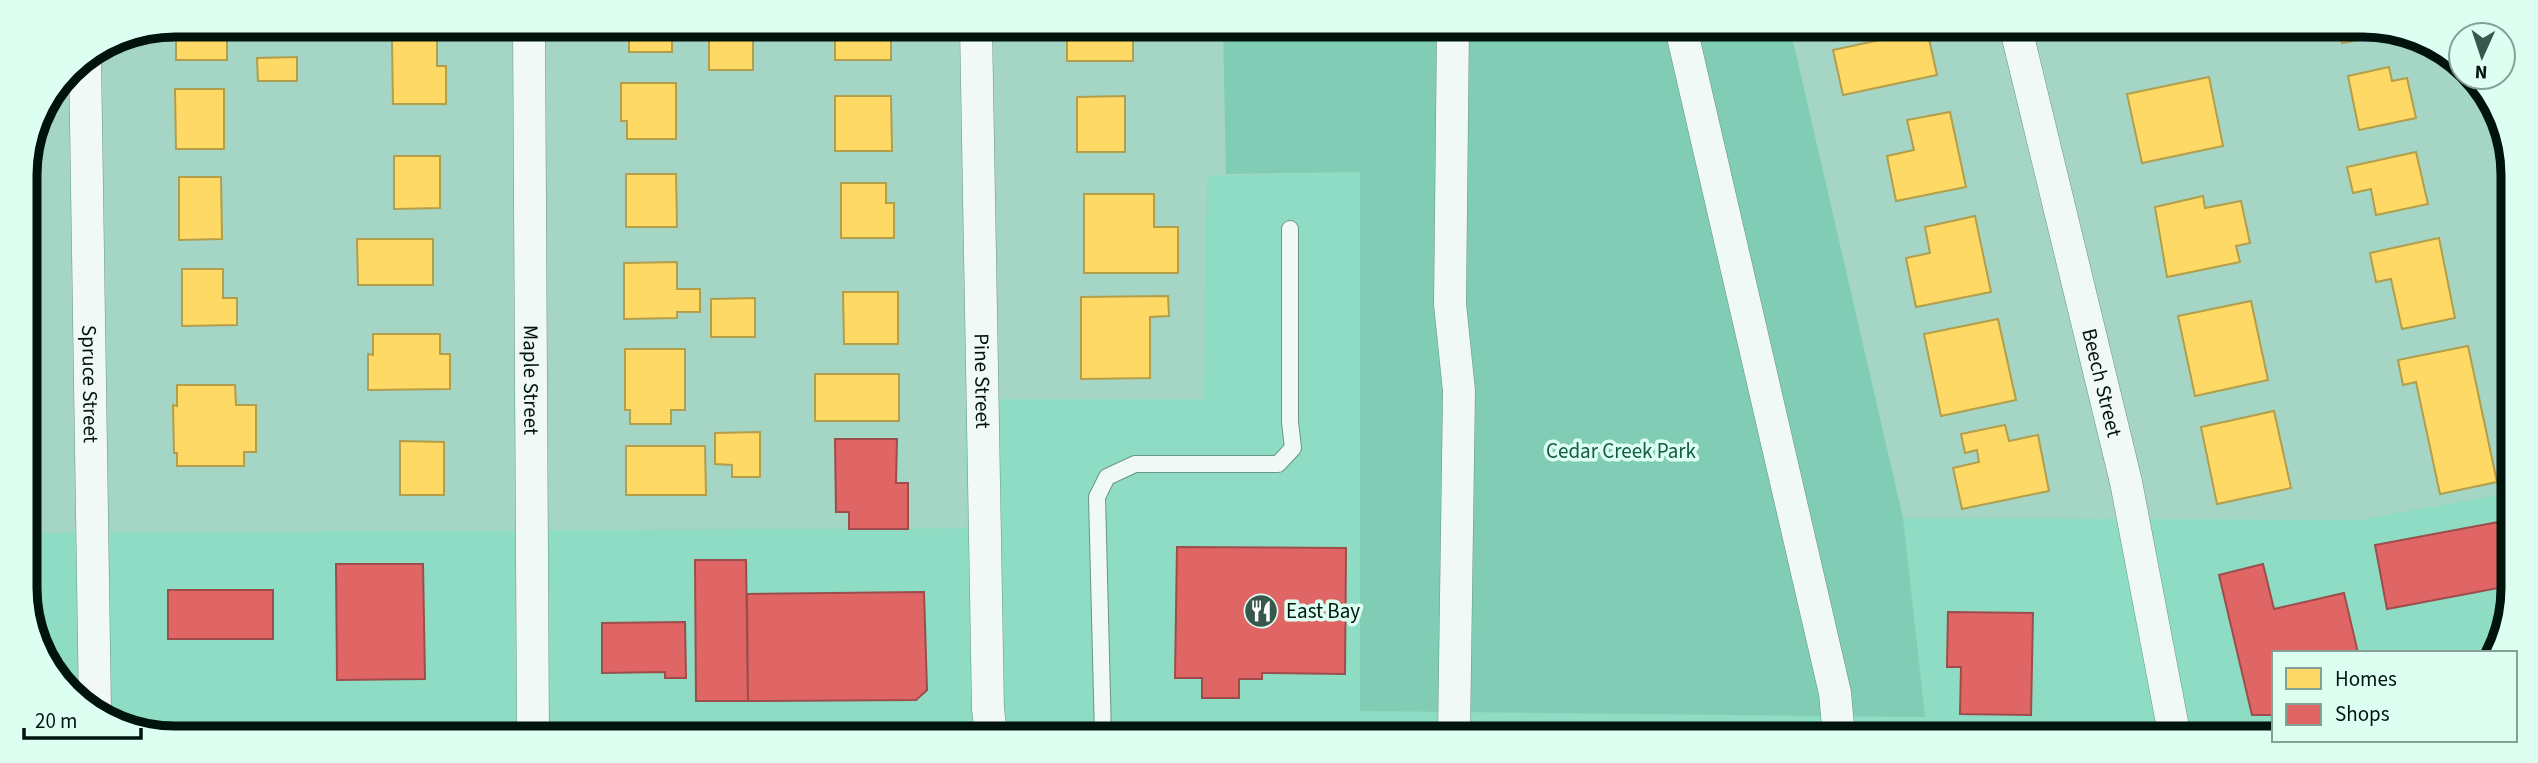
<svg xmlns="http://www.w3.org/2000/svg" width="2538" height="763" viewBox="0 0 2538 763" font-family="'Source Sans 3',sans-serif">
<rect width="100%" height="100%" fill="#a4d5c5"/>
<polygon fill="#8ddcc3" points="1360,172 1360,711 1925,716 1903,518 2360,520 2509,493 2508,627 2492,653 2274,653 2274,738 136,733 68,694 27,617 27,533 967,528 965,399 1204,399 1207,176"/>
<polygon fill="#80ccb4" points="1223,27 1790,28 1903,518 1925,717 1360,711 1360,172 1226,174"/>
<g fill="#ffd966" stroke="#b29e4b" stroke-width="2">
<rect x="176" y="25" width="51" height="35"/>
<polygon points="623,26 672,26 672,52 629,52 629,32 623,32"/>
<rect x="835" y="26" width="56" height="34"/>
<rect x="1067" y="27" width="66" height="34"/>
<polygon points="2110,29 2148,29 2112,37"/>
<polygon points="2339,29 2385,29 2386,35 2342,43"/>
<polygon points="1927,30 1937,75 1843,95 1833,50"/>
<rect x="709" y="39" width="44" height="31"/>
<polygon points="392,40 437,40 437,66 446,66 446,104 393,104"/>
<polygon points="297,57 297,81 258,81 257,58"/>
<polygon points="2389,67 2392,81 2407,78 2416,118 2359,130 2348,76"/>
<polygon points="2209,77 2223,146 2142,163 2127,94"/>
<polygon points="621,83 676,83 676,139 627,139 627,121 621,121"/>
<polygon points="175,89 224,89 224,149 176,149"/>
<polygon points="835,96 891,96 892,151 835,151"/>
<polygon points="1125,96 1125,152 1077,152 1077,97"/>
<polygon points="1950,112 1966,187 1896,201 1887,156 1914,150 1907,120"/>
<polygon points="2416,152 2428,204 2376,215 2371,189 2353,193 2347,167"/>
<polygon points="394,156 440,156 440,208 394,209"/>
<polygon points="626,174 676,174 677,227 626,227"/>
<polygon points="179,177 221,177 222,239 179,240"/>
<polygon points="841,183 886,183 886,203 894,203 894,238 841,238"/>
<polygon points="1084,194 1154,194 1154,227 1178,227 1178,273 1084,273"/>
<polygon points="2203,196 2205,208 2241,201 2250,243 2236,246 2240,262 2167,277 2155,207"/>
<polygon points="1975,216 1991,292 1916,307 1906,258 1930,253 1925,227"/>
<polygon points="2439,238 2455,318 2402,329 2391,279 2376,282 2370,253"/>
<polygon points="357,239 433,239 433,285 358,285"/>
<polygon points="677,262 677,289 700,289 700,312 677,312 677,318 624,319 624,263"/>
<polygon points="182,269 223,269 223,298 237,298 237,325 182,326"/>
<polygon points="843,292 898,292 898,344 844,344"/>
<polygon points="1168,296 1169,316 1150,317 1150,378 1081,379 1081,297"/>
<polygon points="755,298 755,337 711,337 711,299"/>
<polygon points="2251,301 2268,380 2195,396 2178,316"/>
<polygon points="1998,319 2016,400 1941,416 1924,334"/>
<polygon points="373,334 440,334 440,354 450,354 450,389 368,390 368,354 373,355"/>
<polygon points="2468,346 2497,482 2440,494 2416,382 2403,385 2398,360"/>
<polygon points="625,349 685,349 685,410 671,410 671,424 630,424 630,410 625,410"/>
<rect x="815" y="374" width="84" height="47"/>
<polygon points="177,385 235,385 236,405 256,405 256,452 244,452 244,466 177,466 177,453 174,453 173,405 177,406"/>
<polygon points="2274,411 2291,488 2217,504 2201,427"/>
<polygon points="2005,425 2009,441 2038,435 2049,491 1962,509 1953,468 1979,462 1977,450 1965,453 1961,434"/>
<polygon points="760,432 760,477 732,477 732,465 715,464 715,433"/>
<polygon points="400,441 444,442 444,495 400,495"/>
<polygon points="626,446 705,446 706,495 626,495"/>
</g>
<g fill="#e06666" stroke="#9d4d4b" stroke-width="2">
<polygon points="835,439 897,439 896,483 908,483 908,529 849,529 849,512 836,512"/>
<polygon points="2509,520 2509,586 2387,609 2375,545"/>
<polygon points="1177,547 1346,548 1345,674 1262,673 1262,679 1239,679 1239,698 1202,698 1202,678 1175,678"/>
<polygon points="695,560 746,560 748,701 696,701"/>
<polygon points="336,564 423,564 425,679 337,680"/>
<polygon points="2263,564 2274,609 2344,593 2358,653 2274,653 2274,715 2252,715 2219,575"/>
<rect x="168" y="590" width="105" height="49"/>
<polygon points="924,592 927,690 916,700 748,701 747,594"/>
<polygon points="1948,612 2033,613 2031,715 1960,714 1961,667 1947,667"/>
<polygon points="685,622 686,678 665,678 665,672 602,673 602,623"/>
</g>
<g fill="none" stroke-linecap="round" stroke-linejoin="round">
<g stroke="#6b9588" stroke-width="18">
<polyline id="lane" points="1103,736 1097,497 1107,477 1135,464 1278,464 1293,448 1290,422 1290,229"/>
</g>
<g stroke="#6b9588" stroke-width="33">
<g id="street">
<path id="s1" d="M529 25 533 734"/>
<path id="s2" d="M976 26 988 709 991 735"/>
<polyline points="1453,27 1450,304 1459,391 1454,736"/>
<polyline points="1681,28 1835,693 1839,737"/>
<path id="s3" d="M2016 29 2126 482 2175 738"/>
<path id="s4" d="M85 57 95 710"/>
</g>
</g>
<use href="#lane" stroke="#f1f9f6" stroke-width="16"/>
<use href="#street" stroke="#f1f9f6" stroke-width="32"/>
</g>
<defs>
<g id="restaurant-disc" transform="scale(1.75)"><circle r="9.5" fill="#39584d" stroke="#ddfff2"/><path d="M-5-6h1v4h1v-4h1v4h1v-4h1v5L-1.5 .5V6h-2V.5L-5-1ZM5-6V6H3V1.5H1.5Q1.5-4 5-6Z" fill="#fff"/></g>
</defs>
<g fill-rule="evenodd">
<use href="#restaurant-disc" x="1261" y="611"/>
</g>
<g text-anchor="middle" stroke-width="7" stroke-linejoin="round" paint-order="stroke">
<g font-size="21" fill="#00140d" stroke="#ddfff2">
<text dy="7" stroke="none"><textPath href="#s1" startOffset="355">Maple Street</textPath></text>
<text dy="7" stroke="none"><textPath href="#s2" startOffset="355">Pine Street</textPath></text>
<text dy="7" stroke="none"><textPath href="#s3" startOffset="364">Beech Street</textPath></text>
<text dy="7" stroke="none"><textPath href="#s4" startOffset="327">Spruce Street</textPath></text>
</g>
<g font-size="21" fill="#135a47" stroke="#ddfff2">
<text x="1621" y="458">Cedar Creek Park</text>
</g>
<g font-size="21" fill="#00140d" stroke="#ddfff2" text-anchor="start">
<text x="1286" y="618">East Bay</text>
</g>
</g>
<path d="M0 0H2538V763H0ZM175 37H2363A138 138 0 0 1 2501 175V588A138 138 0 0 1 2363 726H175A138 138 0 0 1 37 588V175A138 138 0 0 1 175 37Z" fill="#ddfff2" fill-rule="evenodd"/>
<path fill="none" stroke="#00140d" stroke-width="9" d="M175 37H2363A138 138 0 0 1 2501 175V588A138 138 0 0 1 2363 726H175A138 138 0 0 1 37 588V175A138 138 0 0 1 175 37Z"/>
<rect x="2272" y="651" width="245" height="91" fill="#ddfff2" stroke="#85a196" stroke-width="2"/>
<rect x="2286" y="668" width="35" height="21" fill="#ffd966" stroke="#85a196" stroke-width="2"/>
<text x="2335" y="686" font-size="21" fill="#00140d">Homes</text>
<rect x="2286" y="704" width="35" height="21" fill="#e06666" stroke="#85a196" stroke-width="2"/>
<text x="2335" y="721" font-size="21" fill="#00140d">Shops</text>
<g transform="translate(2482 56) rotate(183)"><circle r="33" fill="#ddfff2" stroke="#85a196" stroke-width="2"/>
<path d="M0-5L12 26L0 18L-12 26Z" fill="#39584d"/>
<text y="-10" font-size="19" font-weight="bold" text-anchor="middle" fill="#00140d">N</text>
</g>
<path d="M24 728v10h117v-10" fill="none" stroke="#00140d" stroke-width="3.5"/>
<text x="35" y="728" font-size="21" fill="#00140d" stroke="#ddfff2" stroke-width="5" paint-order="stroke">20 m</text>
</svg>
